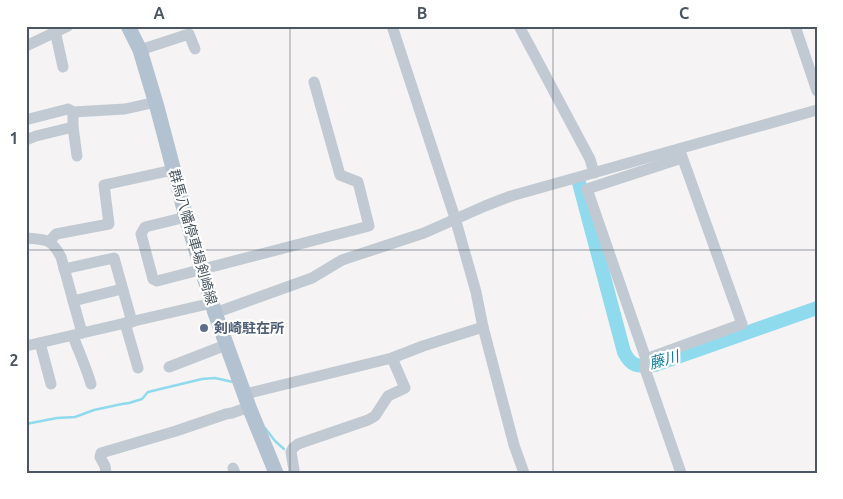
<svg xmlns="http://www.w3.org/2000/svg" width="843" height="499" viewBox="0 0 843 499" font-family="Ubuntu,'Noto Sans JP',sans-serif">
<rect width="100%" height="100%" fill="#f5f3f3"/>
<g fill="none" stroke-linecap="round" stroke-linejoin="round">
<g stroke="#90daee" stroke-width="2.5">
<polyline points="26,424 57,418 75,417 94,410 122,404 129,403 142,399 148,392 202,379 215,378 233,382"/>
<polyline points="265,428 275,441 284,449"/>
</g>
<path stroke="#90daee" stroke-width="14" d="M579 183 624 352C632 368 638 366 655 365L817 308"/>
<g stroke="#c1cad2" stroke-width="11">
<polyline points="54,26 63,67"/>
<polyline points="392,26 455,218 476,292 483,327 514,445 524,473"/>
<polyline points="519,26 590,159 594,173"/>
<polyline points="795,26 817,91"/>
<polyline points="26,46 68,26"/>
<polyline points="140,50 189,34 195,49"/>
<polyline points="29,119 68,109 73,112"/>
<polyline points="26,140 36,136 73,127"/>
<polyline points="77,156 73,127 73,112 125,109 156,102"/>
<polyline points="186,217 145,227 141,234 153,279 157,281 369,226 358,182 340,175 314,82"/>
<path d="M26 238C46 240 51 238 61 257L82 333"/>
<polyline points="50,241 56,234 109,224 104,185 173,170"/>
<polyline points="64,269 114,258 132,322"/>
<polyline points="73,301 122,289"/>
<polyline points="215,313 312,278 342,260 424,233 485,206 511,196 817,110"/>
<polyline points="125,323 138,368"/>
<path d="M73 336C79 352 86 367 91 384"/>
<polyline points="40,343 51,384"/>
<polyline points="26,346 212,303"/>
<polyline points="646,359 742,324 680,151"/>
<polyline points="169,367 226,345"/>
<polyline points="245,394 392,358 423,346 483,327"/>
<polyline points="233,468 235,473"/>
<polyline points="106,473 105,466 100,457 101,453 176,431 226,414 232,413 249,407"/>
<polyline points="293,473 294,470 291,452 293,448 298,444 368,420 375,416 388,396 405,388 392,358"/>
<polyline points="681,473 645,369 646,359 587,189 682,158"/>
</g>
<polyline stroke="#b3c2d1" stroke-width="15" points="128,26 140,50 157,107 186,217 215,313 249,407 276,473"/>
</g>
<path fill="none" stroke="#4a5661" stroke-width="1" stroke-opacity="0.55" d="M290 26V473M553 26V473M26 250H817"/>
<circle fill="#5c6f8a" stroke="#fff" stroke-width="2" cx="204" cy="328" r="5"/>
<g text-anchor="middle" stroke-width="4.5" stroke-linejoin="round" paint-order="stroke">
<g font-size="14" fill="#4a5661" stroke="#fff">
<text transform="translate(193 237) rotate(74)" y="5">群馬八幡停車場剣崎線</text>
</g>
<g font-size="14" font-weight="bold" fill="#4e5e75" stroke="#fff" text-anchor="start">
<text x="214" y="333">剣崎駐在所</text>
</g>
<g font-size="15" font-style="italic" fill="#0c7c9b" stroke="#fff">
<text transform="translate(664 360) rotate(-15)" y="5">藤川</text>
</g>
</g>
<rect width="843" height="499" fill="none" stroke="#ffffff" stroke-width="55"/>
<rect x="28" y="28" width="788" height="444" fill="none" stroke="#4a5661" stroke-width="2"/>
<g font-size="16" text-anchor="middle" font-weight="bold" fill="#4a5661">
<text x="159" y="19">A</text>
<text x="422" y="19">B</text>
<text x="684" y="19">C</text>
<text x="14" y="144">1</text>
<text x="14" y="366">2</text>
</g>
</svg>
